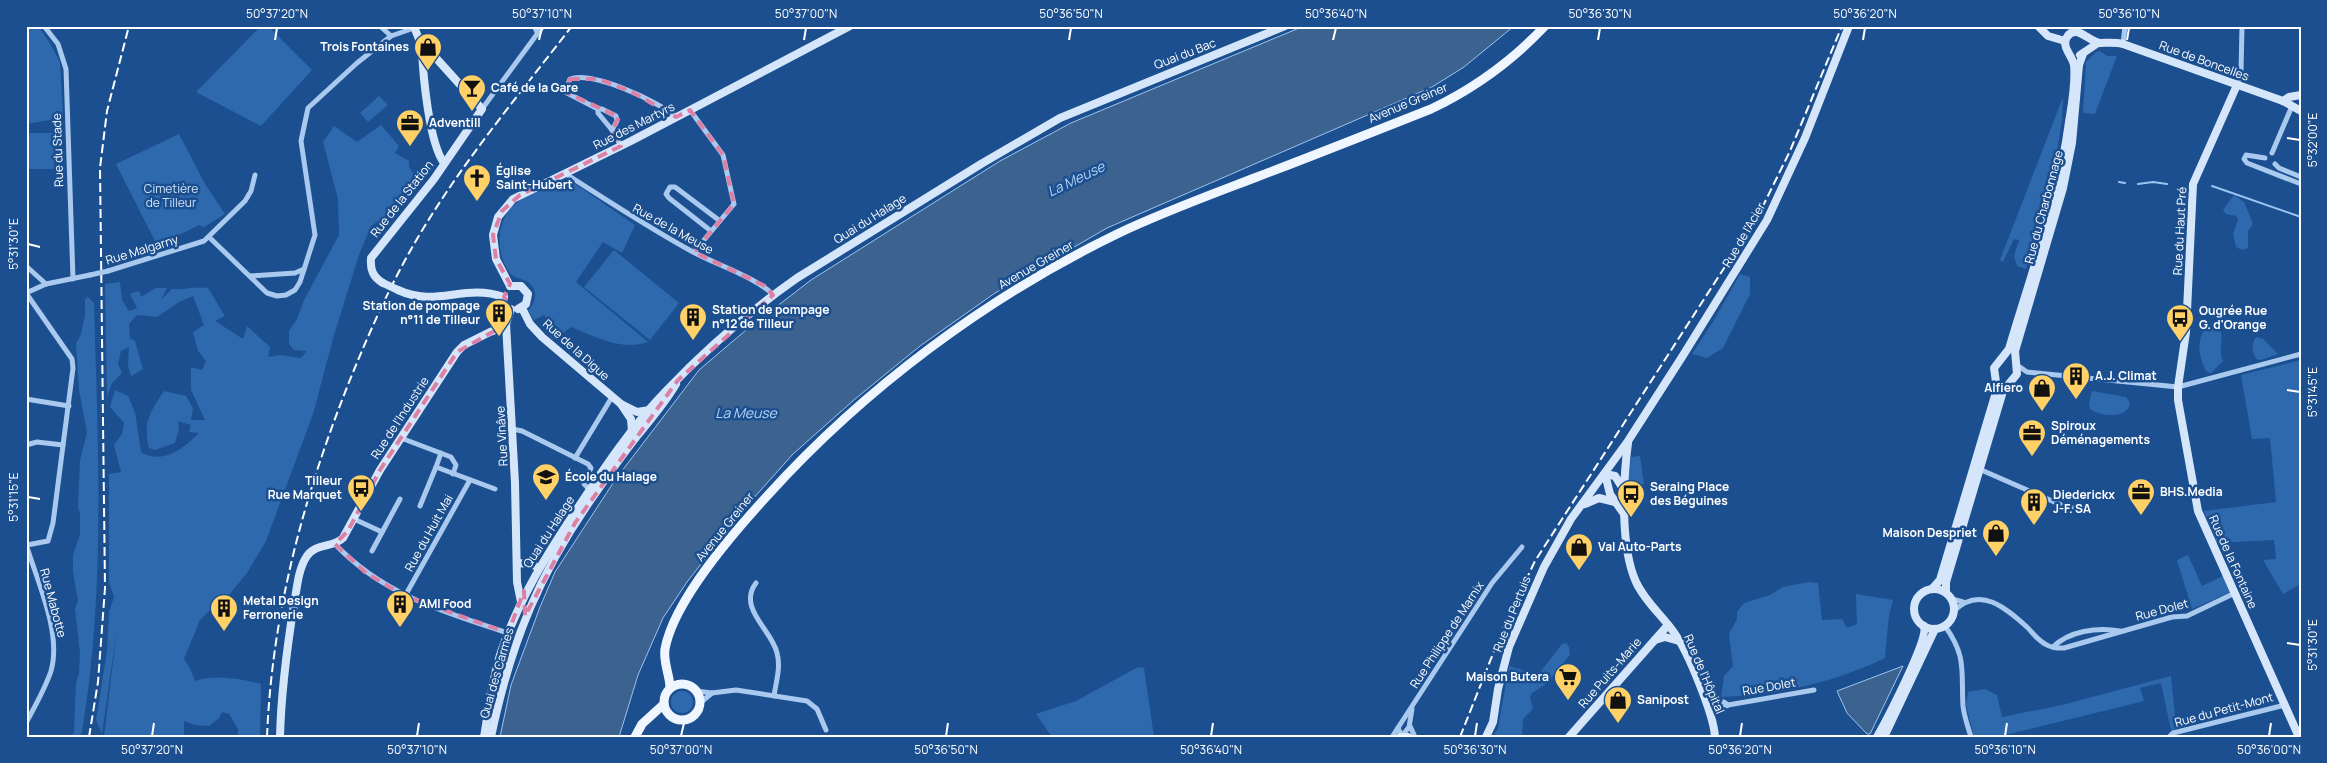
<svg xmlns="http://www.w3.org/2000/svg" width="2327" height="763" viewBox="0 0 2327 763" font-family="Manrope,sans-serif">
<rect width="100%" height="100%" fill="#1b4f8f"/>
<g fill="#2e69ad">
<polygon points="26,26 38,26 49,42 60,62 63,118 26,124"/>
<polygon points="261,26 268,26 312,70 261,126 196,92"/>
<polygon points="2100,51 2107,56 2117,56 2095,114 2083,113 2086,62 2096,52"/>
<polygon points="379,96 388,105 368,122 360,113"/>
<polygon points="2063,97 2062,120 2055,163 2026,269 2017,266 2014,256 2019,240 2014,239 2003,262 2000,260"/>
<path d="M381 125 399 146 395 153 409 161V167L414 174 404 197 390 213 371 226 359 255 334 335 313 414 266 541 247 573 224 601 212 608 200 620 184 659 190 668 195 681C215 674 241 679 261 684L260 737H238V729L229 714 222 712 219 718 209 726 195 725 184 721V737H104L117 628 102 734 96 720 107 651 109 612 114 597 109 582V474L121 472 114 445 122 434 124 423 110 407 115 390 128 396 135 412 141 452C163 465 183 449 199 433L189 432 191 425 178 421 179 429 175 443 155 450 149 448C142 422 151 411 164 391L186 396 193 408 191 420H205L191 390V367L202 370 206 361 198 351 193 332 204 325 193 296 179 302 157 317 137 315 129 324 130 338 135 341 143 369 131 376 128 366 129 347 121 351 118 364 122 373 112 383 107 397 105 284 120 282 122 300 129 311 137 308 130 294 139 291 141 297 156 288H167L161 300 172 289C186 290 196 286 208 288L225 316 215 321 243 339 247 326 270 347 268 357 280 355 301 358 307 351 294 350 289 344V331L297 319 304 300 339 235 338 199 323 142 334 126 357 142Z"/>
<rect x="26" y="133" width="28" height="36"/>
<polygon points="179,134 205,184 225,214 204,227 199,225 177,236 178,240 159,249 116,164"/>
<path d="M568 179 635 225 622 253 603 242 576 282 648 342C622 351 595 337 571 327L554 340 545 331 551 322 544 315 534 320 528 310C537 302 538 287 526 281 519 277 514 279 509 272 496 253 496 224 512 207 526 193 550 187 568 179Z"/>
<polygon points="2234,195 2244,202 2253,224 2248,231 2248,248 2242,250 2236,247 2233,234 2238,220 2236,216 2226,214 2223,210"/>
<polygon points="614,250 679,303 650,340 584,287"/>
<polygon points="1740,274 1750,277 1750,294 1723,348 1707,358 1692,354 1713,322"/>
<path d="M88 297 94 303C98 446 106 595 81 737H70L74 732 76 683 79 673 80 653 75 609 78 601 73 572V555L80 535V513L78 507 80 460 87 433 79 390 76 344 81 334 85 316V299Z"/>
<path d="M2207 326 2221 331C2223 343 2218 348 2223 361L2211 373 2207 372C2198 357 2196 339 2207 326Z"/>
<path d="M2256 337 2263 339 2278 354 2261 360 2256 359C2252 352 2251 343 2256 337Z"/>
<polygon points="2301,360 2301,584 2283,594 2263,560 2276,559 2274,540 2216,543 2204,511 2276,502 2270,438 2252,439 2241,375"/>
<path d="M2092 391 2126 397 2130 403C2128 419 2100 417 2090 409L2089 403Z"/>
<polygon points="1640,456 1644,484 1627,486 1627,474 1631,457"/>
<polygon points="2188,555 2202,586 2223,576 2231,592 2192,609 2177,560"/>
<path d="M1809 582 1818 583 1822 620 1842 619 1847 628 1857 624 1856 594 1893 600 1889 615 1885 658C1833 683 1778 695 1721 697L1724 676 1733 666 1729 634 1737 619V612L1744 603 1770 595 1783 587Z"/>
<polygon points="1566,643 1569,647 1570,655 1546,684 1532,693 1530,698 1533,709 1523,719 1522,737 1493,737 1498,728 1509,666 1538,675 1562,644"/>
<polygon points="1138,667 1144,668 1154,737 1052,737 1036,714 1076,701"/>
<polygon points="2171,676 2175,716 2181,727 2171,730 2161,683 2140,688 2144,701 1997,737 1974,737 1966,705 1968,692 1985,689 1997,695 2002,717 2062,705"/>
<circle cx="682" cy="702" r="11"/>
</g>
<g fill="#3c6290" stroke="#9cc4f0">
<polygon points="1304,26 1514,26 1464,67 1432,87 1107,228 995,293 920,346 855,399 793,454 743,510 687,582 663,618 638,675 619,737 500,737 511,685 540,607 555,572 615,480 699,370 746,330 811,280 1000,161 1071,123"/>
<polygon points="1903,666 1870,734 1867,734 1847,713 1837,691"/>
</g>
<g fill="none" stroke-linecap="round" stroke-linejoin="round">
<g stroke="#9cc4f0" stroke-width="2">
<polyline points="2119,182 2125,183"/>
<polyline points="2138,184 2153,182 2167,184"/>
<polyline points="2212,186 2301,217"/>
</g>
<g stroke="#a9c9ee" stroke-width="5">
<polyline points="44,26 58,44 66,69 73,279"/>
<polyline points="380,26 391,36"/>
<polyline points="534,26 538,34"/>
<polyline points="2123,44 2125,26"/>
<polyline points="2237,85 2241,72 2242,26"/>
<polyline points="482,109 543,26"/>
<polyline points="598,109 602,109 616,116 617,121 612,130"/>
<polyline points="690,110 723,155 734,204 694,252"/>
<path d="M621 146 612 130 598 113V109L565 92 570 79C593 71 658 101 676 117"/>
<polyline points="2272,153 2292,106"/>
<polyline points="2265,158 2246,155 2244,159 2247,163 2301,184"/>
<polyline points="2275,164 2279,168 2301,177"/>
<path d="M566 174C608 201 649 228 693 252 715 264 758 278 773 295"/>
<polyline points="711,231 669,198 666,194 670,187 675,187 720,221"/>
<polyline points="209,237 267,293 277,296 286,295 295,290 300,282 315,235 301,141 308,108 357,63 391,36 414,28"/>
<polyline points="26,266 46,284"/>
<polyline points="108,271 204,241 245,201 251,191 255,175"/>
<polyline points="250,276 295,273 304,269"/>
<polyline points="26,293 72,359 73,368 53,523 48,541 27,545"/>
<polyline points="26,293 46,284 90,275"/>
<polyline points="2017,365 2027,372 2178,387 2301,354"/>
<polyline points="26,399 69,406"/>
<polyline points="513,429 522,431 588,464 591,468 584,484 590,490"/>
<polyline points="401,438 451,457 456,465 453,474"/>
<polyline points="26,445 37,442 63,445"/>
<polyline points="441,453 436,467 495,489"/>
<polyline points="575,458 612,397"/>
<polyline points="1979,469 2066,507 2081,509"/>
<polyline points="420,506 436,467"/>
<polyline points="354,519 382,532"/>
<path d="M26 544C37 581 62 633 51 671 45 689 35 706 26 723"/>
<path d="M335 544C383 595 444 612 508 633"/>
<polyline points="372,551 400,499"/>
<path d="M756 583C737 608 772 630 777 653 781 667 776 682 774 696"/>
<polyline points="405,596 470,480"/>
<polyline points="1952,599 1963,602"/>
<path d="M1954 611C1980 585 2006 608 2028 628 2033 634 2038 640 2045 644 2051 648 2057 648 2064 648L2172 617 2187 616 2235 593"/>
<path d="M1945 626C1967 657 1961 671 1963 706 1964 716 1968 727 1971 737"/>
<path d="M2053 647C2069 631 2097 627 2120 631"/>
<polyline points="696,691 712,693 736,690 807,701 817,709 826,730"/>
<polyline points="700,703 712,693"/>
<polyline points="1706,704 1724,702 1728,705"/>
<polyline points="1710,714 1728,705 1814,690"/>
<polyline points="1410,726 1415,737"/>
<polyline points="1398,728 1402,736 1409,727 1412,709"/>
<polyline points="1392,737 1492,583 1522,547"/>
<polyline points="2169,737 2173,733 2285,705"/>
</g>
<g stroke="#d6e6fa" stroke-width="8">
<path d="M414 26C416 33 421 42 422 49 423 75 429 143 444 163"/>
<polyline points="2038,26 2048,36 2065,41"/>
<polyline points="2080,55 2098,43"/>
<polyline points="2237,85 2193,184 2186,332 2178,387 2178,400 2198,511 2299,737"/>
<polyline points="2283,101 2289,97 2301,95"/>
<path d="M383 283C373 277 370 270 371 258L434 179 482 109 436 58 422 48"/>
<polyline points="510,286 496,259 493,235 498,217 513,199 631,141 850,26"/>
<polyline points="510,286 521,286 528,294 526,304 518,309"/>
<path d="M398 290C437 308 463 283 504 297"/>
<polyline points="522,308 530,324 542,337 621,404 631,419 632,432"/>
<polyline points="511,309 506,324 515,483 517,582 521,602"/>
<polyline points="621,404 637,412 650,410"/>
<path d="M1628 443C1623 480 1620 547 1636 582 1645 602 1663 616 1675 634 1688 652 1714 715 1715 737"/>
<polyline points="1605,474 1610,494 1624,514"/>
<polyline points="1605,474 1615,476 1622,487"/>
<polyline points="1585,504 1599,498 1615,502"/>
<polyline points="517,563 531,564 539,568"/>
<circle cx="1934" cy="609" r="20"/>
<path d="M1932 589 1940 580 1997 389 1994 368 2009 349C2031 274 2059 199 2069 122 2072 104 2076 83 2074 65 2072 55 2061 47 2067 37 2076 23 2089 42 2100 43 2108 43 2115 42 2123 44L2283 101 2301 111"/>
<polyline points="1946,592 1946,582 2003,391 2017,374 2015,351 2063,188 2072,143 2079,65 2083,54"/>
<polyline points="1655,640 1665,637 1679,641"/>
<path d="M280 737C281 692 287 648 294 604 297 589 298 569 307 556 316 543 333 548 343 538L380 470 457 352 464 345 490 332 506 326"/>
<path d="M484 737C489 708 492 679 501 652 519 599 547 554 577 509 604 468 632 426 666 391 706 349 750 311 797 278L981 164 1060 118 1285 26"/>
<path d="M491 737C511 641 540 571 597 491 610 472 623 454 637 436 651 419 665 403 676 384"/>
<polyline points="1400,737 1408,737"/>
<polyline points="1486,737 1493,722 1498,689 1509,647 1544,567 1571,519 1628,441 1682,357 1767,220 1805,138 1849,26"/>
<polyline points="1569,737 1668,625"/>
<path d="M1877 737C1886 721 1929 639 1924 626"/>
<polyline points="1884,737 1935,629"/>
</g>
<g stroke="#f0f6ff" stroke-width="9">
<circle cx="682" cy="702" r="18"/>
<path d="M670 688C670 675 663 663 665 649 674 600 734 532 768 495 865 388 987 297 1117 234 1163 212 1210 195 1257 177 1315 155 1373 132 1431 109 1475 88 1512 61 1545 26"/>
<polyline points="635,737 642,724 664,704"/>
</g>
<g stroke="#fff" stroke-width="2" stroke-dasharray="9 4" stroke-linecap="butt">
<polyline points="89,737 98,682 105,588 100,168 107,111 129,26"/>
<path d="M267 737C272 608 307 484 356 365 376 317 398 269 426 224 469 154 522 91 572 26"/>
<polyline points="1460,737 1504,626 1535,561 1759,214 1790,151 1842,26"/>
</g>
<polyline stroke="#a9c9ee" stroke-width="5" points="90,275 108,271"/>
<polyline stroke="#d6e6fa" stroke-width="8" points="383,283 398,290"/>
</g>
<path fill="none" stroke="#dd80a5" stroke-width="4" stroke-dasharray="10 6" stroke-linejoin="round" d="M570 79H598L630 91 676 117 690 110 723 155 734 204 694 252 765 286 773 295 678 380 575 523 525 616 524 591 508 633 405 596 366 573 335 544 348 531 380 470 457 352 505 325 511 309 504 297 510 284 496 259 493 235 502 211 520 195 621 146 612 130 619 117 565 92Z"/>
<path fill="none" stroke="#fff" stroke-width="2" d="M275 40 277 28M539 40 542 28M804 40 806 28M1069 40 1071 28M1333 40 1336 28M1598 40 1600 28M1863 40 1865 28M2127 40 2129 28M2287 138 2300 140M28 244 40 247M2287 390 2300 392M28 497 40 499M2287 643 2300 645M152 736 154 723M417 736 419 723M681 736 684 723M946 736 948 723M1211 736 1213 723M1475 736 1477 723M1740 736 1742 723M2005 736 2007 723M2269 736 2271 723"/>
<defs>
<g id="shop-pin" transform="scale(1.4375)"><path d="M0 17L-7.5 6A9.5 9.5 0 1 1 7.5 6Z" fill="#ffd166" stroke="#1b4f8f"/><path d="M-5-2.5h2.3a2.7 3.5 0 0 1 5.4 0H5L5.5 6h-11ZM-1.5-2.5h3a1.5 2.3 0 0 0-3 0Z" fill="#111"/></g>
<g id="bar-pin" transform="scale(1.4375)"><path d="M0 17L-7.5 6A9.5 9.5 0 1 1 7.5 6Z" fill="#ffd166" stroke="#1b4f8f"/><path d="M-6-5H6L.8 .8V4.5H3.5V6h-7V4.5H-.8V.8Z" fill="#111"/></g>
<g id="office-pin" transform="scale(1.4375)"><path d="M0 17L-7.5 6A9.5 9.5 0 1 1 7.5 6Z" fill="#ffd166" stroke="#1b4f8f"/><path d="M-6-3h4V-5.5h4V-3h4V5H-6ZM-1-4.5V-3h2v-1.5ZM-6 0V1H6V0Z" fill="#111"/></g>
<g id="church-pin" transform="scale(1.4375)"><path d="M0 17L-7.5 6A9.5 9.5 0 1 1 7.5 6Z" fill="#ffd166" stroke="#1b4f8f"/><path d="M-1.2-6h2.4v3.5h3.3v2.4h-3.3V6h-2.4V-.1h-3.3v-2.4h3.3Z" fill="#111"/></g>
<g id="building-pin" transform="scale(1.4375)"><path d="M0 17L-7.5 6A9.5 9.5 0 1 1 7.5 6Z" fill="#ffd166" stroke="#1b4f8f"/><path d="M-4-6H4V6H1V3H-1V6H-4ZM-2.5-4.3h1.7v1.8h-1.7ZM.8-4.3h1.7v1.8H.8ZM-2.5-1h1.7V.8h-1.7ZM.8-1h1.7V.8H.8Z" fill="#111"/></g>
<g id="bus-pin" transform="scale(1.4375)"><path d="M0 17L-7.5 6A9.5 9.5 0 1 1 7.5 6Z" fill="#ffd166" stroke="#1b4f8f"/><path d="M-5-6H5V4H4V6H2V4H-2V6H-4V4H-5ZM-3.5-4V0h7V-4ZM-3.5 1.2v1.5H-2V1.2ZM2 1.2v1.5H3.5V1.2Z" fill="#111"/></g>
<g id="school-pin" transform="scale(1.4375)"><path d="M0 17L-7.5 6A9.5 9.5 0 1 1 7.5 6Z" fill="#ffd166" stroke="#1b4f8f"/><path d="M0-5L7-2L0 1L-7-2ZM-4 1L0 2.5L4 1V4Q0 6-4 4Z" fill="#111"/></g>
<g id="supermarket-pin" transform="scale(1.4375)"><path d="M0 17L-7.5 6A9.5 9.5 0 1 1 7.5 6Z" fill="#ffd166" stroke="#1b4f8f"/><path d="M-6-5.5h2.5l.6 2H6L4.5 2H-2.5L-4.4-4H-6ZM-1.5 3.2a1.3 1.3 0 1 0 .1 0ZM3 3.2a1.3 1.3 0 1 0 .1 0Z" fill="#111"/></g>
</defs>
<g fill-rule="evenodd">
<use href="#shop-pin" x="428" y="47"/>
<use href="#bar-pin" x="472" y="88"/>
<use href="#office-pin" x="410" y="123"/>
<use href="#church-pin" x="477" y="178"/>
<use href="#building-pin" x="499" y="313"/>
<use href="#building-pin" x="693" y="317"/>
<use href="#bus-pin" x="2180" y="318"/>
<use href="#building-pin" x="2076" y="376"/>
<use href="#shop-pin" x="2042" y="388"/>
<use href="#office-pin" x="2032" y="433"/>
<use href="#school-pin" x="546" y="477"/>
<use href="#bus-pin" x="361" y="488"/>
<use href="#office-pin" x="2141" y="492"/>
<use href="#bus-pin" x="1631" y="494"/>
<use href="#building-pin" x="2034" y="502"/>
<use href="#shop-pin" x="1996" y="533"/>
<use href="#shop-pin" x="1579" y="547"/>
<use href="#building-pin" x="400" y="604"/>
<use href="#building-pin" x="224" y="608"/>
<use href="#supermarket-pin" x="1568" y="677"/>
<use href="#shop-pin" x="1618" y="700"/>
</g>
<g text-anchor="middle" stroke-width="5" stroke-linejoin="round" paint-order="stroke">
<g font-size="12" font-weight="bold" fill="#fff" stroke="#1b4f8f" text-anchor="start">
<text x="409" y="51" text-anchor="end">Trois Fontaines</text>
<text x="491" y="92">Café de la Gare</text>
<text x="429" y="127">Adventill</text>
<text x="496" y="175">Église<tspan x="496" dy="14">Saint-Hubert</tspan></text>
<text x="480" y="310" text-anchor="end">Station de pompage<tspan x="480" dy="14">n°11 de Tilleur</tspan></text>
<text x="712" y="314">Station de pompage<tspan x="712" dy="14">n°12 de Tilleur</tspan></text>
<text x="2199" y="315">Ougrée Rue<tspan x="2199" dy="14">G. d'Orange</tspan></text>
<text x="2095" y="380">A.J. Climat</text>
<text x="2023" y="392" text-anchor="end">Alfiero</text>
<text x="2051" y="430">Spiroux<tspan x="2051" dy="14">Déménagements</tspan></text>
<text x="565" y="481">École du Halage</text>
<text x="342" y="485" text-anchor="end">Tilleur<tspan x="342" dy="14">Rue Marquet</tspan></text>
<text x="1650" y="491">Seraing Place<tspan x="1650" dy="14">des Béguines</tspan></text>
<text x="2160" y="496">BHS.Media</text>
<text x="2053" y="499">Diederickx<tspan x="2053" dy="14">J-F. SA</tspan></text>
<text x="1977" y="537" text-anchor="end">Maison Despriet</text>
<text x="1598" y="551">Val Auto-Parts</text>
<text x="243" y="605">Metal Design<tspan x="243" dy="14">Ferronerie</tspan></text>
<text x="419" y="608">AMI Food</text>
<text x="1549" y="681" text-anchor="end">Maison Butera</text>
<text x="1637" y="704">Sanipost</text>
</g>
<g font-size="12" fill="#fff" stroke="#1b4f8f">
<text transform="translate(1185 54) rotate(-21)" y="4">Quai du Bac</text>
<text transform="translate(2204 61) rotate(20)" y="4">Rue de Boncelles</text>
<text transform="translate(1408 103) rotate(-23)" y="4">Avenue Greiner</text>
<text transform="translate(634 126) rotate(-27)" y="4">Rue des Martyrs</text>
<text transform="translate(58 150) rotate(-92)" y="4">Rue du Stade</text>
<text transform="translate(402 199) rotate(-52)" y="4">Rue de la Station</text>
<text transform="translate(2044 207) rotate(-75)" y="4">Rue du Charbonnage</text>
<text transform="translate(870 219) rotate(-32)" y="4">Quai du Halage</text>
<text transform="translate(673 229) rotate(29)" y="4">Rue de la Meuse</text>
<text transform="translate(2180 231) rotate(-87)" y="4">Rue du Haut Pré</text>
<text transform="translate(1744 235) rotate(-60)" y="4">Rue de l'Acier</text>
<text transform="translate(142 250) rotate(-17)" y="4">Rue Malgarny</text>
<text transform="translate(1036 265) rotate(-30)" y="4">Avenue Greiner</text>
<text transform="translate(576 350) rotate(42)" y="4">Rue de la Digue</text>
<text transform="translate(400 418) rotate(-57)" y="4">Rue de l'Industrie</text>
<text transform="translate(502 436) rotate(-93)" y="4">Rue Vinâve</text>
<text transform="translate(725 527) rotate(-51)" y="4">Avenue Greiner</text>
<text transform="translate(549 532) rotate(-57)" y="4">Quai du Halage</text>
<text transform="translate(429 533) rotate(-61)" y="4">Rue du Huit Mai</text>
<text transform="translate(2233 562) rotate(66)" y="4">Rue de la Fontaine</text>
<text transform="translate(53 603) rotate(75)" y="4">Rue Mabotte</text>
<text transform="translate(2162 610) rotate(-15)" y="4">Rue Dolet</text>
<text transform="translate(1512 614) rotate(-68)" y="4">Rue du Pertuis</text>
<text transform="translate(1447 635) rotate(-57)" y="4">Rue Philippe de Marnix</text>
<text transform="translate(497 673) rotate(-74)" y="4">Quai des Carmes</text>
<text transform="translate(1610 673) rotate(-49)" y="4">Rue Puits-Marie</text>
<text transform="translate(1704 674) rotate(67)" y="4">Rue de l'Hôpital</text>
<text transform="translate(1769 687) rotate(-10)" y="4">Rue Dolet</text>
<text transform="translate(2224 710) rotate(-15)" y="4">Rue du Petit-Mont</text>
</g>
<g font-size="12" fill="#cfe3fa" stroke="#1b4f8f">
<text x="171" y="193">Cimetière<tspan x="171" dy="14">de Tilleur</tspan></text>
</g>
<g font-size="14" font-style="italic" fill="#b5d3f5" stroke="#1b4f8f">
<text transform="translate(1076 179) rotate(-26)" y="5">La Meuse</text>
<text x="746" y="418">La Meuse</text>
</g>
</g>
<rect width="2327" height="763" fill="none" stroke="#1b4f8f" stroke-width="55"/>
<rect x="28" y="28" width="2272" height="708" fill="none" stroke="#fff" stroke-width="2"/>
<g font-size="12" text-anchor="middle" fill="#fff">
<text x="277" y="18">50°37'20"N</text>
<text x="542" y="18">50°37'10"N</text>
<text x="806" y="18">50°37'00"N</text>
<text x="1071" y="18">50°36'50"N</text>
<text x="1336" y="18">50°36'40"N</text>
<text x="1600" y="18">50°36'30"N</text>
<text x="1865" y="18">50°36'20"N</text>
<text x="2129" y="18">50°36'10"N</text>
<text transform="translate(2313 140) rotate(-90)" y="4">5°32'00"E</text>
<text transform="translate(14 244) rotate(-90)" y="4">5°31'30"E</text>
<text transform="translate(2313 392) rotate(-90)" y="4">5°31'45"E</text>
<text transform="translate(14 497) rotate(-90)" y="4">5°31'15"E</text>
<text transform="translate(2313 645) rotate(-90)" y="4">5°31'30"E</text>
<text x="152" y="754">50°37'20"N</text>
<text x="417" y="754">50°37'10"N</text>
<text x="681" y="754">50°37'00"N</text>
<text x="946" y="754">50°36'50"N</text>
<text x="1211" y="754">50°36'40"N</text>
<text x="1475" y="754">50°36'30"N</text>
<text x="1740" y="754">50°36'20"N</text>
<text x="2005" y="754">50°36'10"N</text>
<text x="2269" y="754">50°36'00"N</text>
</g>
</svg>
